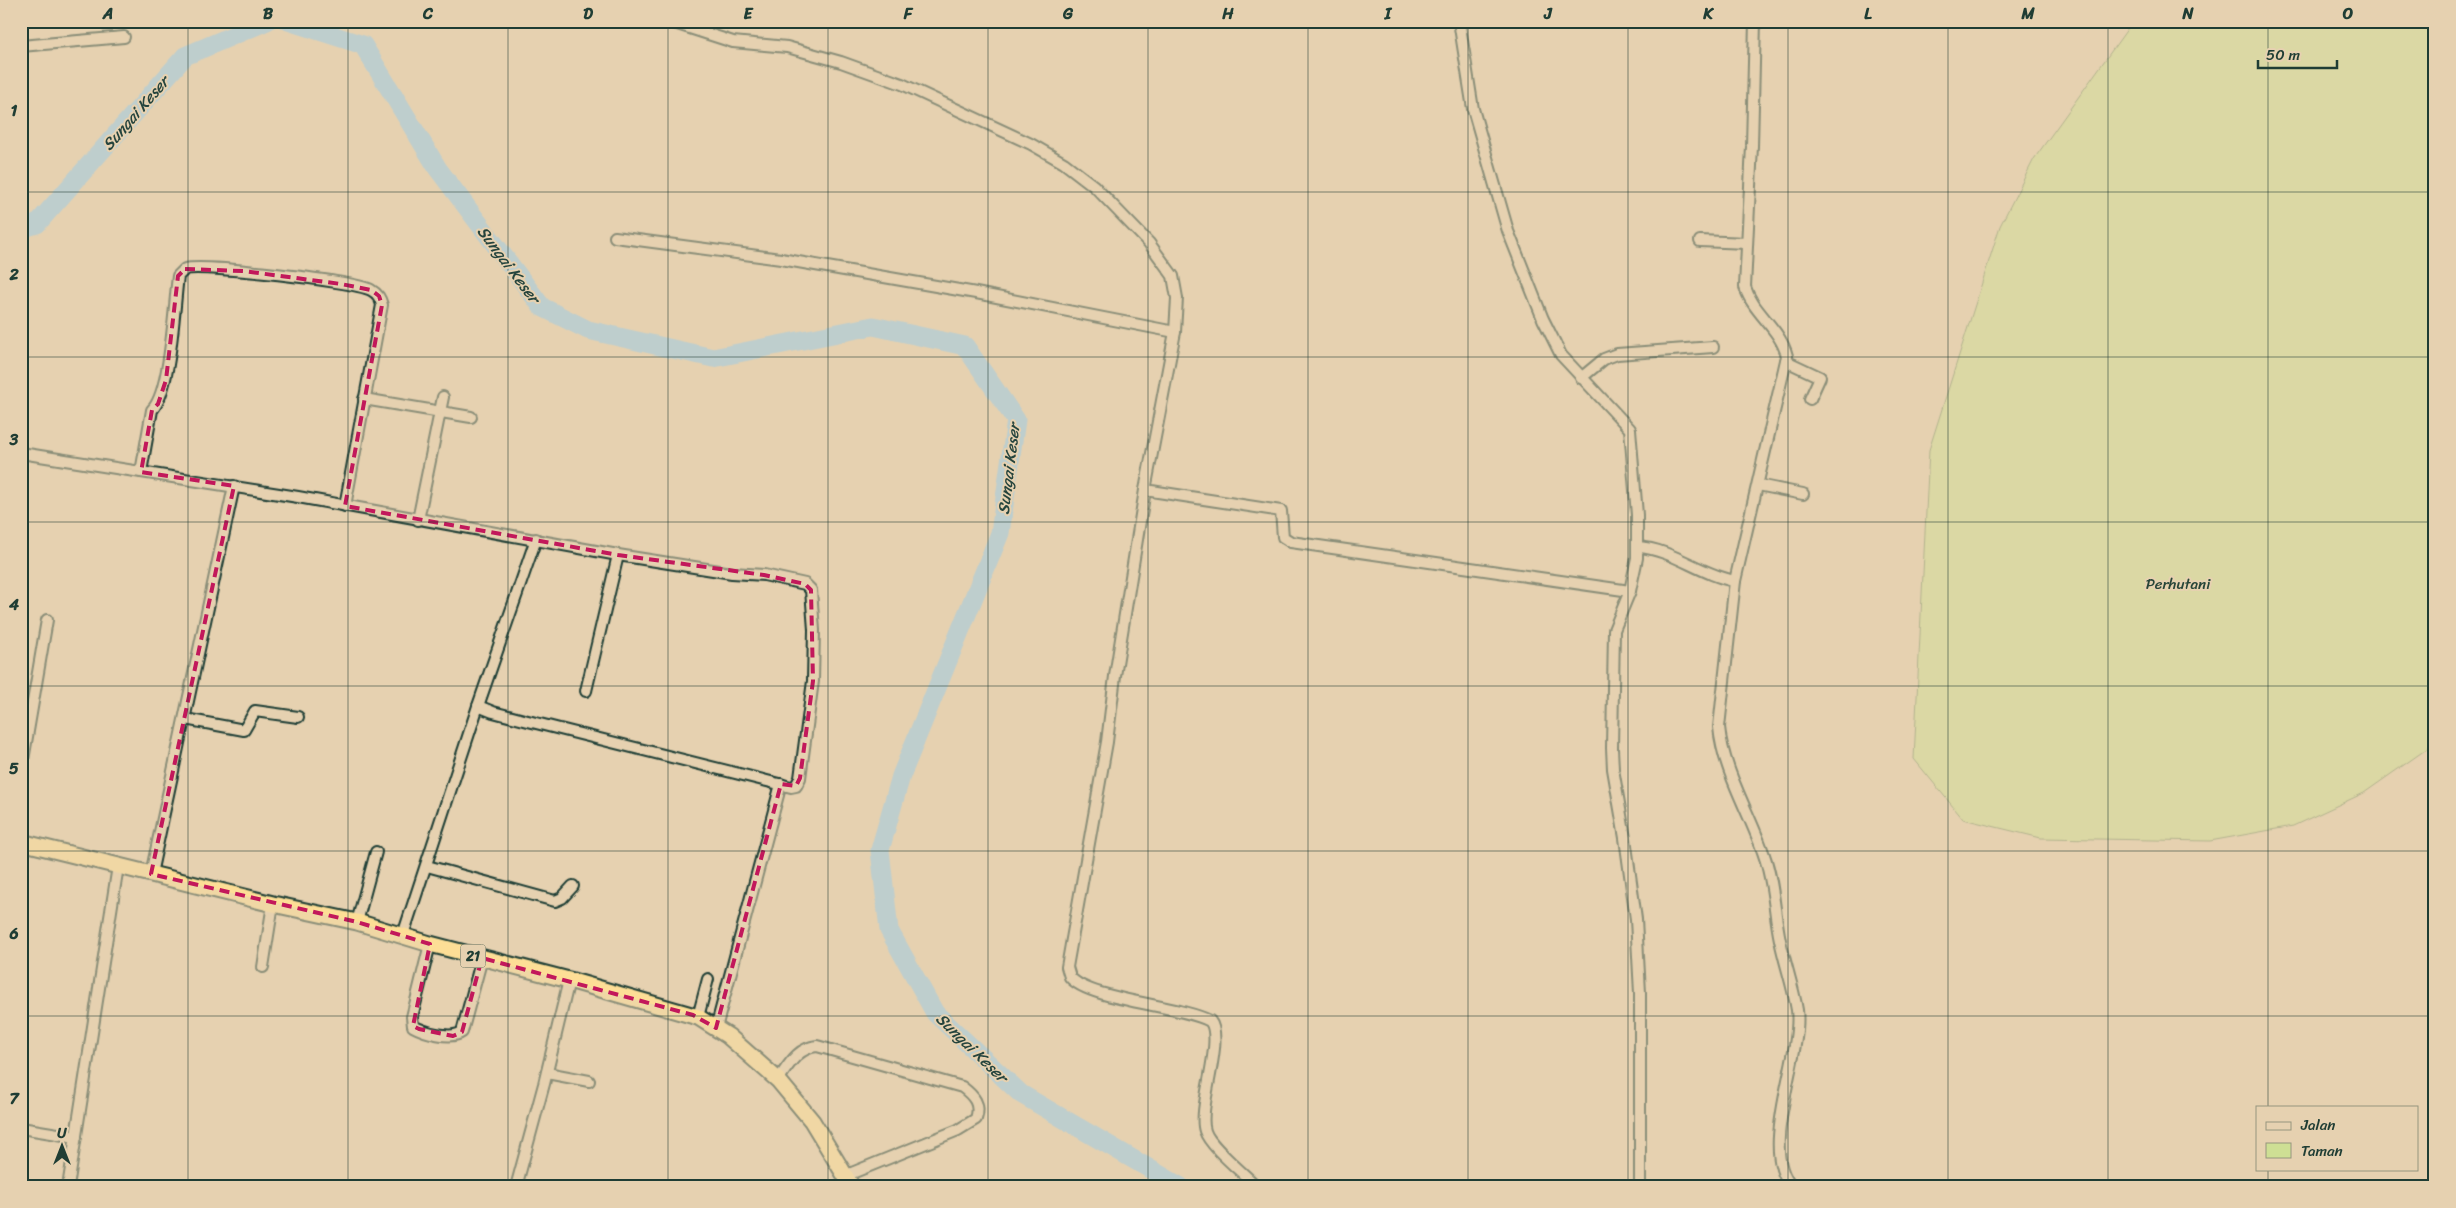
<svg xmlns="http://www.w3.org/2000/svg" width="2456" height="1208" viewBox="0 0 2456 1208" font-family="Sriracha,sans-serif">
<rect width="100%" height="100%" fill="#e6d1b0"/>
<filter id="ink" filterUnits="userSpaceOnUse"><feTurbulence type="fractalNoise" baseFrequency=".02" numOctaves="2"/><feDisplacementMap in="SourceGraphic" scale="10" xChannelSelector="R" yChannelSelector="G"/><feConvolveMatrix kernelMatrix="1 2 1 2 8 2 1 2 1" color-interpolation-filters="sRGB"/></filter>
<g filter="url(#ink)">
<polygon fill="#cedf94" stroke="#768e64" points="2133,21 2435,21 2435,736 2428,748 2364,793 2293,826 2210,841 2041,838 1963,819 1914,759 1929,450 2000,226 2034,159"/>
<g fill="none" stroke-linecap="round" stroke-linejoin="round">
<g stroke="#8fcaef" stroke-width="19">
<polyline points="288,21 363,45 438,169 542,307 588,330 713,358 873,326 965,346 1016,420 1000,533 901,776 880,850 889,930 935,1013 1021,1094 1181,1187"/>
<polyline points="21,229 37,224 185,56 267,21"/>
</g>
<g stroke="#1f3d34" stroke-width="14">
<g id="minor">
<path d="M668 21 733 42 787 47 841 62 902 84 1031 144 1064 163 1094 186 1149 243 1173 276 1177 298 1175 332 1145 490 1115 676 1107 742 1067 967 1070 977C1088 1000 1179 1005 1210 1021 1225 1039 1197 1108 1205 1131 1210 1147 1244 1173 1257 1187"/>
<polyline points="1459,21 1473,109 1508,231 1543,319 1561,355 1630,429 1637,515 1637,558 1630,591 1614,630 1612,748 1613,769 1625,838 1636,919 1640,993 1640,1187"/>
<path d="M1755 21 1752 146 1745 287C1753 313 1780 328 1787 356L1735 581 1719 727C1723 771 1750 813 1764 855 1774 882 1774 912 1780 940 1785 964 1793 986 1797 1010 1803 1055 1757 1150 1792 1187"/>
<polyline points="21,46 124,37"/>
<polyline points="615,237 781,259 976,293 1175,332"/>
<polyline points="1700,241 1747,243"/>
<polyline points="1786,361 1820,377 1810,399"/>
<polyline points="1581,378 1604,359 1617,354 1713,347"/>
<polyline points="364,399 471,417"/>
<polyline points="21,453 298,497 618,555 732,573 764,575 805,584 811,590 814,630 813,681 800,778 796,786 791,787 771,782 528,721 493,712 478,706"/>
<path d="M141 472 152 410C171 391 174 306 178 276L185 269C204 264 353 281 371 290 378 294 380 298 382 305L345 506"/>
<polyline points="1758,485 1803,494"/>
<polyline points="1145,490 1281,511 1283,537 1291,542 1630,591"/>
<polyline points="418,520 443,397"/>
<path d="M1638 547C1672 549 1701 575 1735 581"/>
<polyline points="586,691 618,555"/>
<polyline points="185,719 244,730 255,711 298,717"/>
<polyline points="21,772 47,620"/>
<polyline points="427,866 555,901 562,898 573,886"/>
<polyline points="151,874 234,486"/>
<polyline points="357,922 376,852"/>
<polyline points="403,935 478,706 536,539"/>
<path d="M430 944 412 1017 413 1026C424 1032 451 1040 462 1032L482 958"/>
<polyline points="263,967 273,904"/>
<polyline points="698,1017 708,979"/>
<polyline points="716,1028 781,784"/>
<polyline points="547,1073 589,1081"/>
<path d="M778 1080C789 1065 797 1048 817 1046L962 1087C974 1096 981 1104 976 1119L958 1130 847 1175"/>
<polyline points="21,1128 76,1137"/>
<polyline points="68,1187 118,866"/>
<polyline points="516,1187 544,1084 569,980"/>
</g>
</g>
<g stroke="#1f3d34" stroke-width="19">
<polyline id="highway" points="21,842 273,904 357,922 430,944 569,980 698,1017 728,1036 778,1080 812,1121 852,1187"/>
</g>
<use href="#minor" stroke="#e6d1b0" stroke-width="10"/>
<use href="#highway" stroke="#fdde96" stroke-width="15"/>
</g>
</g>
<path d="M0 0H2456V1208H0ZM185 269 243 271 341 284 371 290 379 296 382 305 345 506 618 555 764 575 805 584 811 590 813 681 800 778 796 786 781 784 716 1028 693 1015 482 958 462 1032 453 1036 419 1029 413 1026 430 944 357 922 151 874 234 486 141 472 152 410 158 404 166 380 178 276Z" fill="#e6d1b0" fill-opacity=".55" fill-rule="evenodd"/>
<path fill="none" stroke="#c2185b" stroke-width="4" stroke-dasharray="10 6" stroke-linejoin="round" d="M185 269 243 271 341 284 371 290 379 296 382 305 345 506 618 555 764 575 805 584 811 590 813 681 800 778 796 786 781 784 716 1028 693 1015 482 958 462 1032 453 1036 419 1029 413 1026 430 944 357 922 151 874 234 486 141 472 152 410 158 404 166 380 178 276Z"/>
<path fill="none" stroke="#1f3d34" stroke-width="1" stroke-opacity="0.55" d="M188 21V1187M348 21V1187M508 21V1187M668 21V1187M828 21V1187M988 21V1187M1148 21V1187M1308 21V1187M1468 21V1187M1628 21V1187M1788 21V1187M1948 21V1187M2108 21V1187M2268 21V1107M21 192H2435M21 357H2435M21 522H2435M21 686H2435M21 851H2435M21 1016H2435M2268 1169V1187"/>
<g text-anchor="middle" stroke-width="4" stroke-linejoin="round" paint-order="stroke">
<rect fill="#e6d1b0" stroke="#5b6959" stroke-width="1" x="460.5" y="944.5" width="25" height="23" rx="4"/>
<g font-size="14" font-weight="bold" fill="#1f3d34">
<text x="473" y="961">21</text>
</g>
<g font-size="15" fill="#284539" stroke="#e6d1b0">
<text x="2178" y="589">Perhutani</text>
</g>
<g font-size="16" font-style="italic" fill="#25443d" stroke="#e6d1b0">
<text transform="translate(135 113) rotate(-49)" y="6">Sungai Keser</text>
<text transform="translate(509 264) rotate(53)" y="6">Sungai Keser</text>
<text transform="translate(1008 469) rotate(-83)" y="6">Sungai Keser</text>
<text transform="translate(972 1047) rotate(44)" y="6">Sungai Keser</text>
</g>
</g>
<rect width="2456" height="1208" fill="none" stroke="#e6d1b0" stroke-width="55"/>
<rect x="2256" y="1106" width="162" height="65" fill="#e6d1b0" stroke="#96967e"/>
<rect x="2266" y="1122" width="25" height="8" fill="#e6d1b0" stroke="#96967e"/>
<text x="2301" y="1130" font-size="15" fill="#1f3d34">Jalan</text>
<rect x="2266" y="1143" width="25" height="15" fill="#cedf94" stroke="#96967e"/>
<text x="2301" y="1156" font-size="15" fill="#1f3d34">Taman</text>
<g transform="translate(62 1146)" stroke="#e6d1b0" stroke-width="4" paint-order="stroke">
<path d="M0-4L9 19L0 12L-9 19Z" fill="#1f3d34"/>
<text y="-8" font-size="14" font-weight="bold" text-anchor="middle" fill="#1f3d34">U</text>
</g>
<path d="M2258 60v8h79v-8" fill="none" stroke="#1f3d34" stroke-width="2.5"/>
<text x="2266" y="60" font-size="15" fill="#1f3d34" stroke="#e6d1b0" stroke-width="4" paint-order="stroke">50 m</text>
<rect x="28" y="28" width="2400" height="1152" fill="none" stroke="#1f3d34" stroke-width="2"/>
<g font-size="16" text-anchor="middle" font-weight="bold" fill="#1f3d34">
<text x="108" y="19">A</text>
<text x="268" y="19">B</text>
<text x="428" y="19">C</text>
<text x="588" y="19">D</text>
<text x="748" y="19">E</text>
<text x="908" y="19">F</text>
<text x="1068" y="19">G</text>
<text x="1228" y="19">H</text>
<text x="1388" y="19">I</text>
<text x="1548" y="19">J</text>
<text x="1708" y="19">K</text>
<text x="1868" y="19">L</text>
<text x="2028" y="19">M</text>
<text x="2188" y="19">N</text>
<text x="2348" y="19">O</text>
<text x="14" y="116">1</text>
<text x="14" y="280">2</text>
<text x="14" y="445">3</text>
<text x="14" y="610">4</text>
<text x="14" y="774">5</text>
<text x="14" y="939">6</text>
<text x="14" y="1104">7</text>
</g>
</svg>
